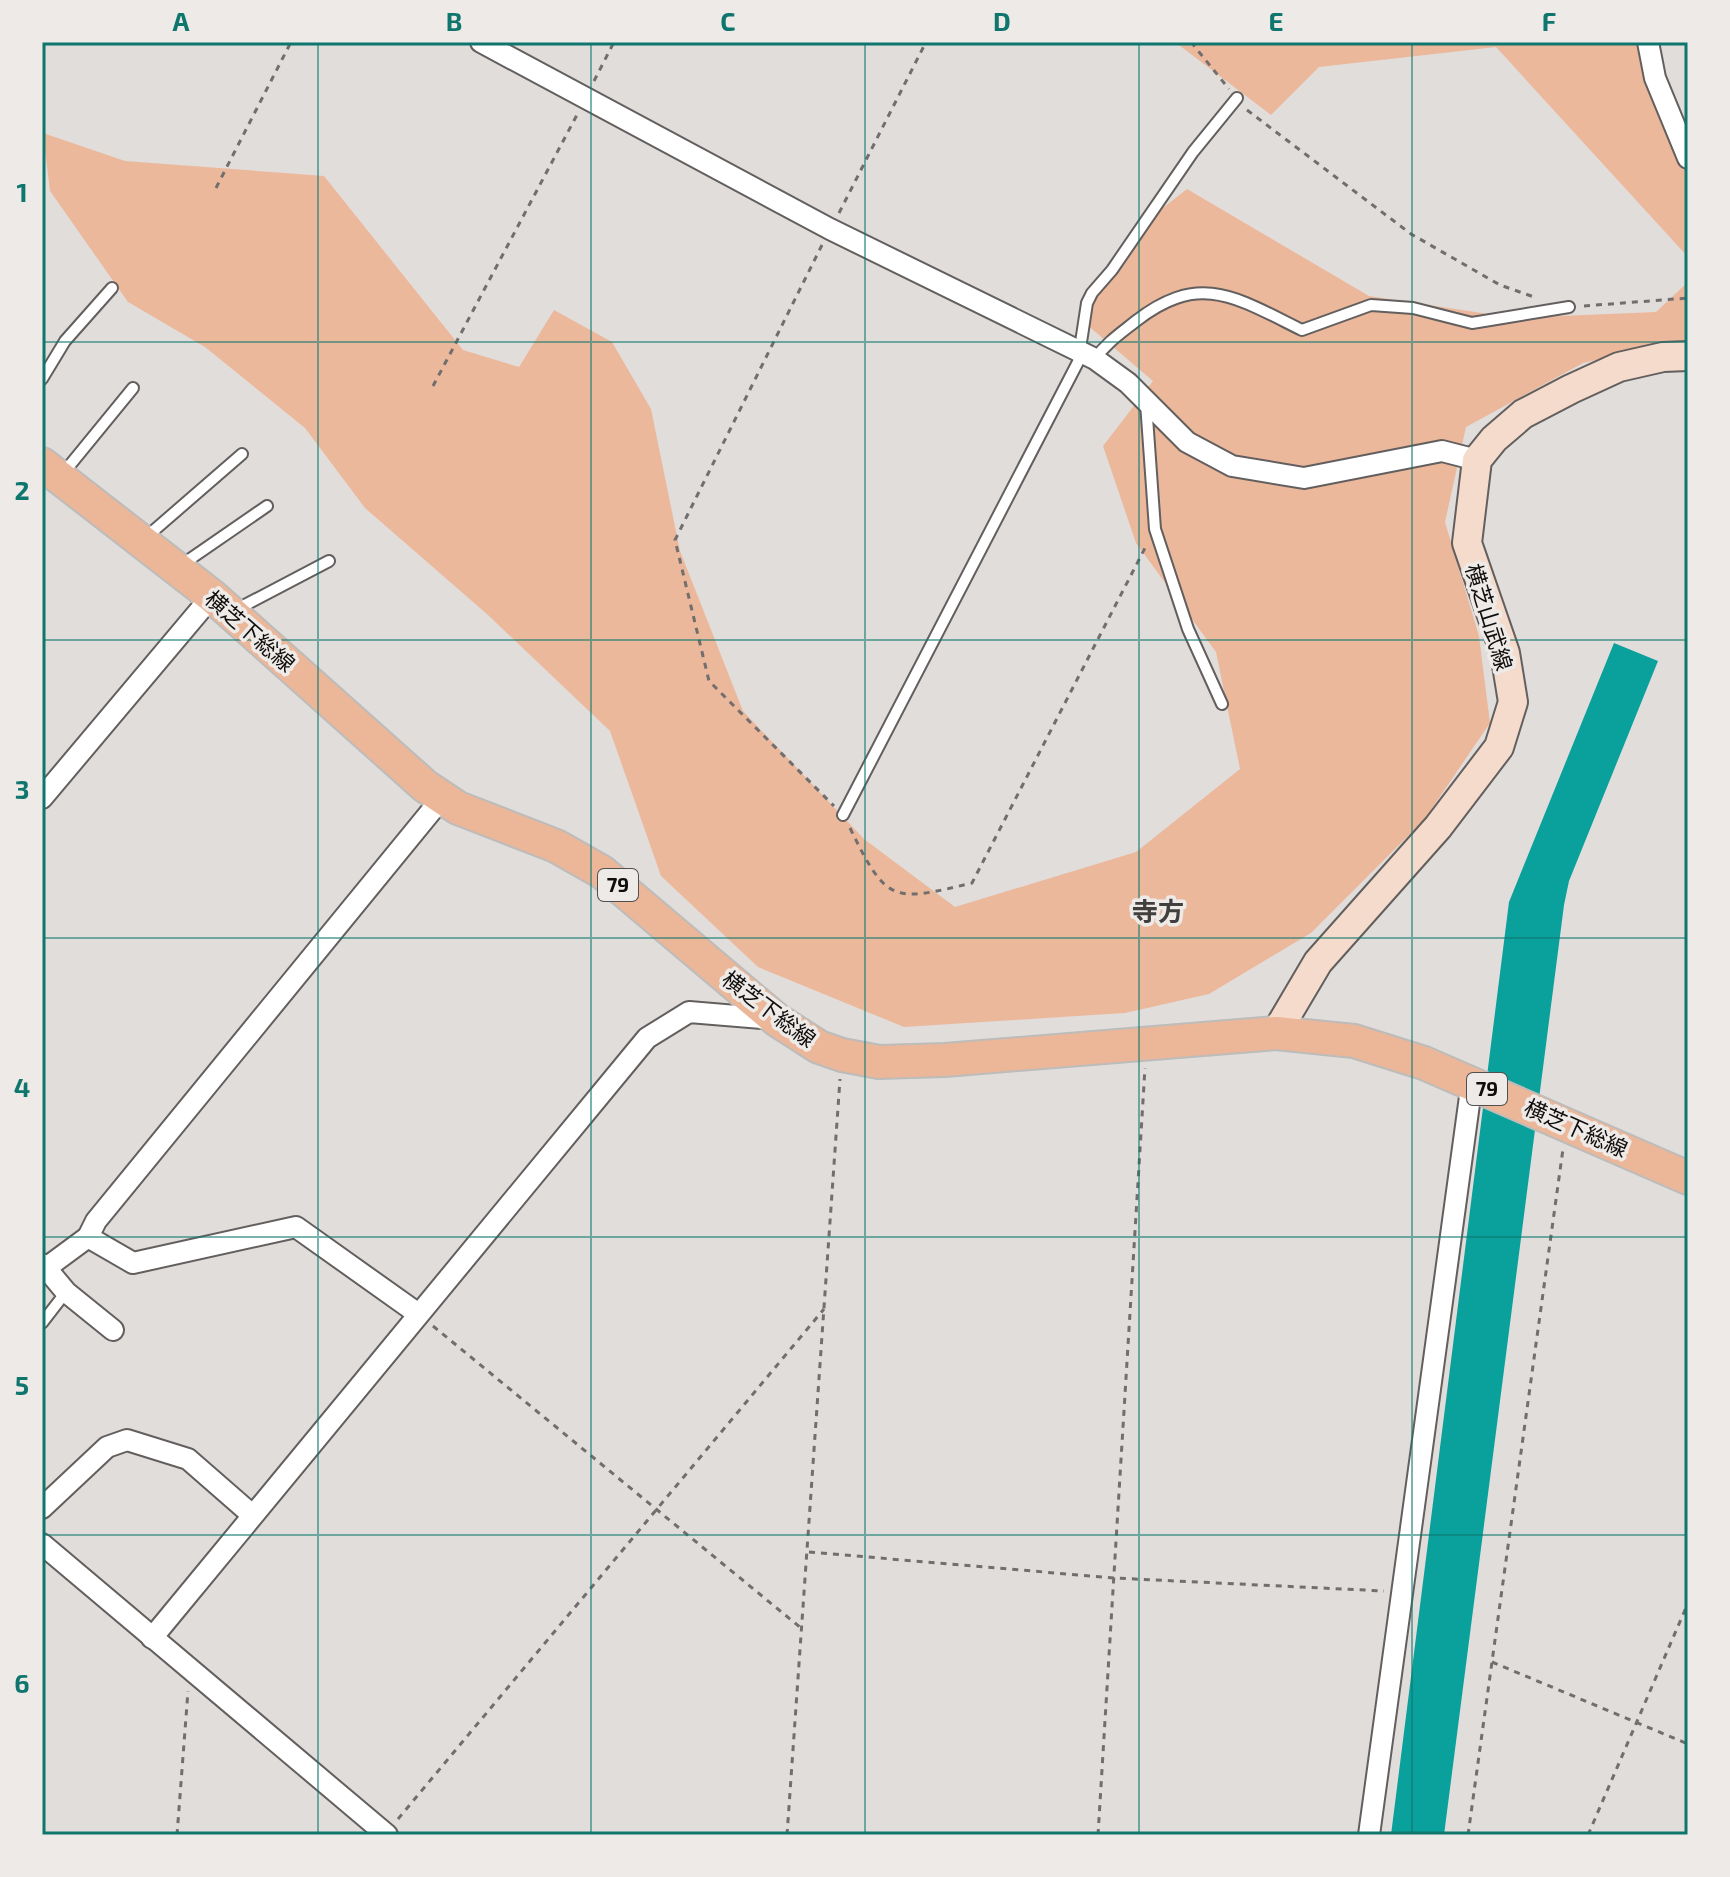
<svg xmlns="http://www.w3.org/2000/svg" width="1730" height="1877" viewBox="0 0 1730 1877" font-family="'Exo 2','Noto Sans JP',sans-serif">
<rect width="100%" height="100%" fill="#e1dddb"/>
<g fill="#ecb89c">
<polygon points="1175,42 1637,42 1688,156 1688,257 1496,47 1319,67 1271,115"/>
<polygon points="43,133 125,161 324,176 463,350 519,367 554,310 612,342 651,409 680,551 743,711 864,839 955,907 1136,852 1240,769 1216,652 1136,543 1103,446 1153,381 1079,318 1132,232 1187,189 1369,296 1515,318 1656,312 1688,282 1688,339 1583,363 1466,427 1445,522 1479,636 1490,723 1424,820 1311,933 1209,994 1125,1013 904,1027 758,967 661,876 610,731 488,615 365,508 305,428 205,347 128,302 50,191"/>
</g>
<polygon fill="#0aa09c" points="1614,643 1658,661 1569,881 1564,905 1444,1835 1391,1835 1509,902"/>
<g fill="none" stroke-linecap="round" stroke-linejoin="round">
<g stroke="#625f5e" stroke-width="14">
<g id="service">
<path d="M1095 359C1106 343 1121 333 1136 321 1200 271 1237 298 1302 330L1371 305 1413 308 1472 323 1569 307"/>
<polyline points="42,379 65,341 112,288"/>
<polyline points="1146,403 1155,529 1188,629 1222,704"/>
<polyline points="61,476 133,388"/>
<polyline points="144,539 242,454"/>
<polyline points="180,566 267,506"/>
<polyline points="238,613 245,605 329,561"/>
<polyline points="843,815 1078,362 1087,303 1092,293 1112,270 1193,152 1237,98"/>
<polyline points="42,1323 66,1292"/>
</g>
</g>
<g stroke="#625f5e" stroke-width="24">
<g id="minor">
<polyline points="481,42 830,229 1095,359 1128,383 1187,442 1232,466 1304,478 1442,451 1477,460"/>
<polyline points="1648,42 1655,78 1688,158"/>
<polyline points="42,798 212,596"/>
<polyline points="88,1237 96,1221 442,798"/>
<polyline points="42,1264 46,1268 88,1237 133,1263 296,1227 417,1313"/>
<polyline points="46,1268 66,1292 113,1330"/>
<polyline points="42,1508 107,1447 127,1440 188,1459 251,1514"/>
<polyline points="42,1544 387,1835"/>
<polyline points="152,1638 647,1038 689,1012 773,1019"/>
<polyline points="1369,1835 1472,1082"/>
</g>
</g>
<g stroke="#625f5e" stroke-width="32">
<polyline id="secondary" points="1276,1033 1318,962 1438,827 1499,747 1513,702 1505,653 1467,543 1477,460 1494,439 1523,414 1571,389 1619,367 1663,357 1688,356"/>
</g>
<g stroke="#bcbcbb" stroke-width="36">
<polyline id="primary" points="42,464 212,596 425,786 458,808 556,846 602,872 777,1020 819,1047 842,1055 879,1062 945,1060 1276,1033 1354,1041 1424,1063 1688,1178"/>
</g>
<g stroke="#716e6d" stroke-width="3" stroke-dasharray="6 6" stroke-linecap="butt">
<polyline points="1191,42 1229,89"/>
<polyline points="594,81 614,42"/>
<polyline points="1247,110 1411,234 1500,285 1534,297"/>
<polyline points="216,188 291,42"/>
<polyline points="839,213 926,42"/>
<polyline points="822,245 675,540 709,681 834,806"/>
<polyline points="1584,306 1688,298"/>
<polyline points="433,386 578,113"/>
<path d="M850 828C887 904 893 902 972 883L1145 548"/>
<polyline points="433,1326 801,1628"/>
<polyline points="809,1552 1114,1578 1384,1591"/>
<polyline points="1492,1662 1688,1744"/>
<polyline points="398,1819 824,1309"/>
<polyline points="177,1835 188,1691"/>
<polyline points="787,1835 840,1079"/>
<polyline points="1098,1835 1145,1068"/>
<polyline points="1468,1835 1563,1149"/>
<polyline points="1588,1835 1688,1603"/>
</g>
<use href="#service" stroke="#fff" stroke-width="10"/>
<use href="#minor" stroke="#fff" stroke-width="20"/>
<use href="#secondary" stroke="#f5dbcb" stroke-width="28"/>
<use href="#primary" stroke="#ecb698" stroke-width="32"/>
</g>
<path fill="none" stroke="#0f766e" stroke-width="2" stroke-opacity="0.55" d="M318 42V1835M591 42V1835M865 42V1835M1139 42V1835M1412 42V1835M42 342H1688M42 640H1688M42 938H1688M42 1237H1688M42 1535H1688"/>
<g text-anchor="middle" stroke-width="7" stroke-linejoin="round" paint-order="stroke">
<g fill="#eeeae8" stroke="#52504f" stroke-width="2">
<rect x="598" y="869" width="40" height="32" rx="6"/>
<rect x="1467" y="1073" width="40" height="32" rx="6"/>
</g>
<g font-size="20" font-weight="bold" fill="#0f0e0d">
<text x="618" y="892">79</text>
<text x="1487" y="1096">79</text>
</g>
<g font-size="22" fill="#0f0e0d" stroke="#eeeae8">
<text transform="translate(1489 617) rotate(73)" y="8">横芝山武線</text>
<text transform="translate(250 631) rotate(41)" y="8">横芝下総線</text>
<text transform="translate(769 1009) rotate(37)" y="8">横芝下総線</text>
<text transform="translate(1576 1128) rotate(24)" y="8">横芝下総線</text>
</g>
<g font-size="26" font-weight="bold" fill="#42403e" stroke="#eeeae8">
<text x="1158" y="921">寺方</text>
</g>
</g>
<rect width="1730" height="1877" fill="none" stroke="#eeeae8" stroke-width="88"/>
<rect x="44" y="44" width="1642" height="1789" fill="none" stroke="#0f766e" stroke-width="3"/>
<g font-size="26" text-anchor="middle" font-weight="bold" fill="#0f766e">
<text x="181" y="31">A</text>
<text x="454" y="31">B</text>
<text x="728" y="31">C</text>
<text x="1002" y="31">D</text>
<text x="1276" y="31">E</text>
<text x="1549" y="31">F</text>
<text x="22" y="202">1</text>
<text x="22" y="500">2</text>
<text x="22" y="799">3</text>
<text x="22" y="1097">4</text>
<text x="22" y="1395">5</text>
<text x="22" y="1693">6</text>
</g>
</svg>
